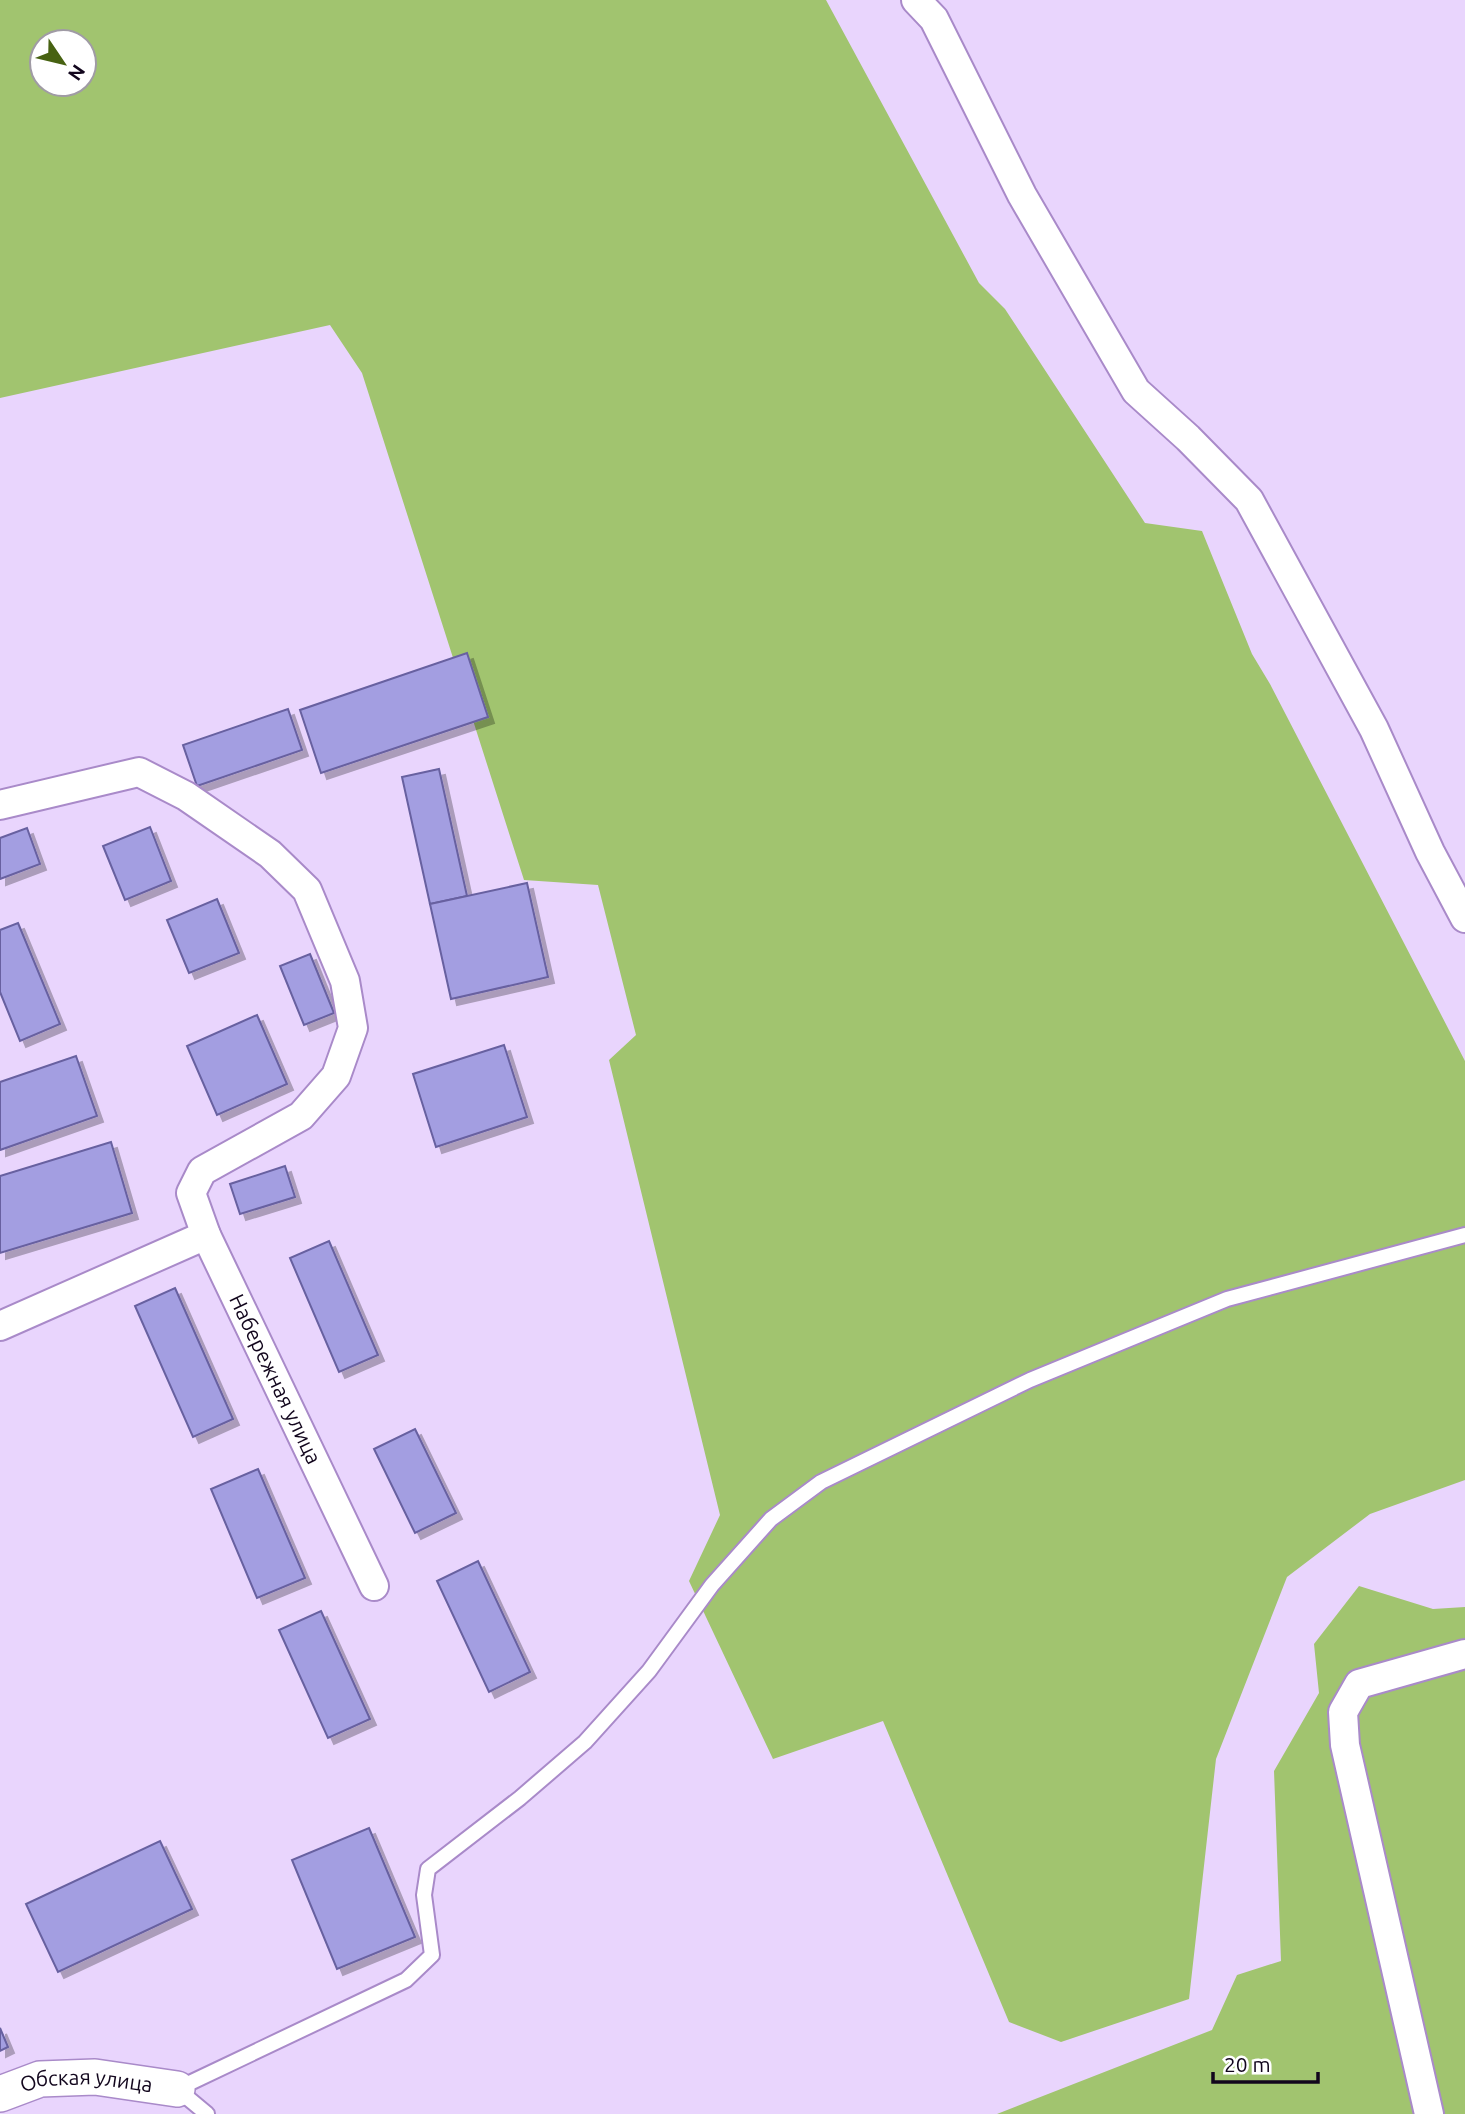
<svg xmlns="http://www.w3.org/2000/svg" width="1465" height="2114" viewBox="0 0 1465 2114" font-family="Ubuntu,sans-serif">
<defs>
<filter id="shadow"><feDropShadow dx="6" dy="6" stdDeviation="0" flood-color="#0004"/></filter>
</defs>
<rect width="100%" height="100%" fill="#e9d5fd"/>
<g fill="#a1c46f" fill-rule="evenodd">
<path d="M0 0H826L979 283 1005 309 1145 523 1202 531 1252 654 1270 684 1465 1061V1480L1370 1514 1287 1577 1216 1759 1189 1999 1061 2042 1009 2022 883 1721 773 1759 689 1581 720 1515 609 1060 636 1035 598 885 524 880 362 373 330 325 0 398ZM42 42H84V84H42Z"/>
<polygon points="1359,1586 1433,1609 1465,1607 1465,2114 997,2114 1212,2030 1237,1975 1281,1961 1274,1771 1319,1693 1314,1644"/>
</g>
<g fill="#a39ee1" stroke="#6761a0" stroke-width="2" filter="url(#shadow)">
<polygon points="467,653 488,717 321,773 300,710"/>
<polygon points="288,709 302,750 197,786 183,745"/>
<polygon points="439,769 467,896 430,904 402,777"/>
<polygon points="150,827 171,881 125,900 103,846"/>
<polygon points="27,828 40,864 0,879 0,838"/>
<polygon points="527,883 548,977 451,999 430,904"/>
<polygon points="217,899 239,953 189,973 167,920"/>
<polygon points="18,923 60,1024 20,1041 0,992 0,930"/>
<polygon points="310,954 334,1013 304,1025 280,966"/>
<polygon points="257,1015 287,1084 217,1115 187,1046"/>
<polygon points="504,1045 527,1117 436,1147 413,1074"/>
<polygon points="76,1056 97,1116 0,1150 0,1082"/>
<polygon points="111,1142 132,1213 0,1253 0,1176"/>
<polygon points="285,1166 295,1197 240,1214 230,1184"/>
<polygon points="329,1241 378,1355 339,1372 290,1258"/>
<polygon points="175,1288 233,1419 193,1437 135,1306"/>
<polygon points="415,1429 456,1513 415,1533 374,1449"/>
<polygon points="258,1469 305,1578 257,1598 211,1489"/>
<polygon points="478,1561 530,1672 489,1692 437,1581"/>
<polygon points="321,1611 370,1719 328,1738 279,1630"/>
<polygon points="369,1828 415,1937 337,1969 292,1860"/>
<polygon points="160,1841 192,1909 58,1972 26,1904"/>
<polygon points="0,2028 8,2047 0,2051"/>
</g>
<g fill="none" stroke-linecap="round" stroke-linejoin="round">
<g stroke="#a98ac9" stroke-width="18">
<polyline id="service" points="207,2114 177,2089 406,1980 432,1955 424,1895 428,1869 520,1798 585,1742 649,1671 712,1585 771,1519 821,1482 1030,1380 1227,1299 1465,1235"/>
</g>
<g stroke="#a98ac9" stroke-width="32">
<g id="minor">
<polyline points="916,0 934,19 1022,195 1136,391 1188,438 1249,500 1374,729 1430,852 1465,918"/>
<path id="s1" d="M0 805 139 772 186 796 270 854 307 890 345 981 353 1028 336 1076 301 1116 202 1171 191 1193 206 1235 374 1586"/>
<polyline points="0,1326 206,1235"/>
<polyline points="1429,2114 1345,1745 1343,1712 1359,1684 1465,1654"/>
</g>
</g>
<g stroke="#a98ac9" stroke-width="38">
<g id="tertiary">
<path id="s2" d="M0 2094 40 2079 95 2077 177 2089"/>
</g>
</g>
<use href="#service" stroke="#fff" stroke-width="14"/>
<use href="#minor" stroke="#fff" stroke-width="28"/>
<use href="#tertiary" stroke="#fff" stroke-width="35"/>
</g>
<g text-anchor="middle" stroke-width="5" stroke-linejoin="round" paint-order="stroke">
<g font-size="21" fill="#12061d" stroke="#fff">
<text dy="7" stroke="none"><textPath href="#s1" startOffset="942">Набережная улица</textPath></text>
<text dy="7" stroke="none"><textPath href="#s2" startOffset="89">Обская улица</textPath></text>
</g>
</g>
<g transform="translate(63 63) rotate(125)"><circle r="33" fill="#ffffff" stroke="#a09ba5" stroke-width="2"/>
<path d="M0-5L12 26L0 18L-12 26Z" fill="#476212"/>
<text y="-10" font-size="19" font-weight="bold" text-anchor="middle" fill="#12061d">N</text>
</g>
<path d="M1213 2072v10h105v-10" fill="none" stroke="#12061d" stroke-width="3.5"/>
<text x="1224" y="2072" font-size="21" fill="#12061d" stroke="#ffffff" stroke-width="5" paint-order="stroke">20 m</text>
</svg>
